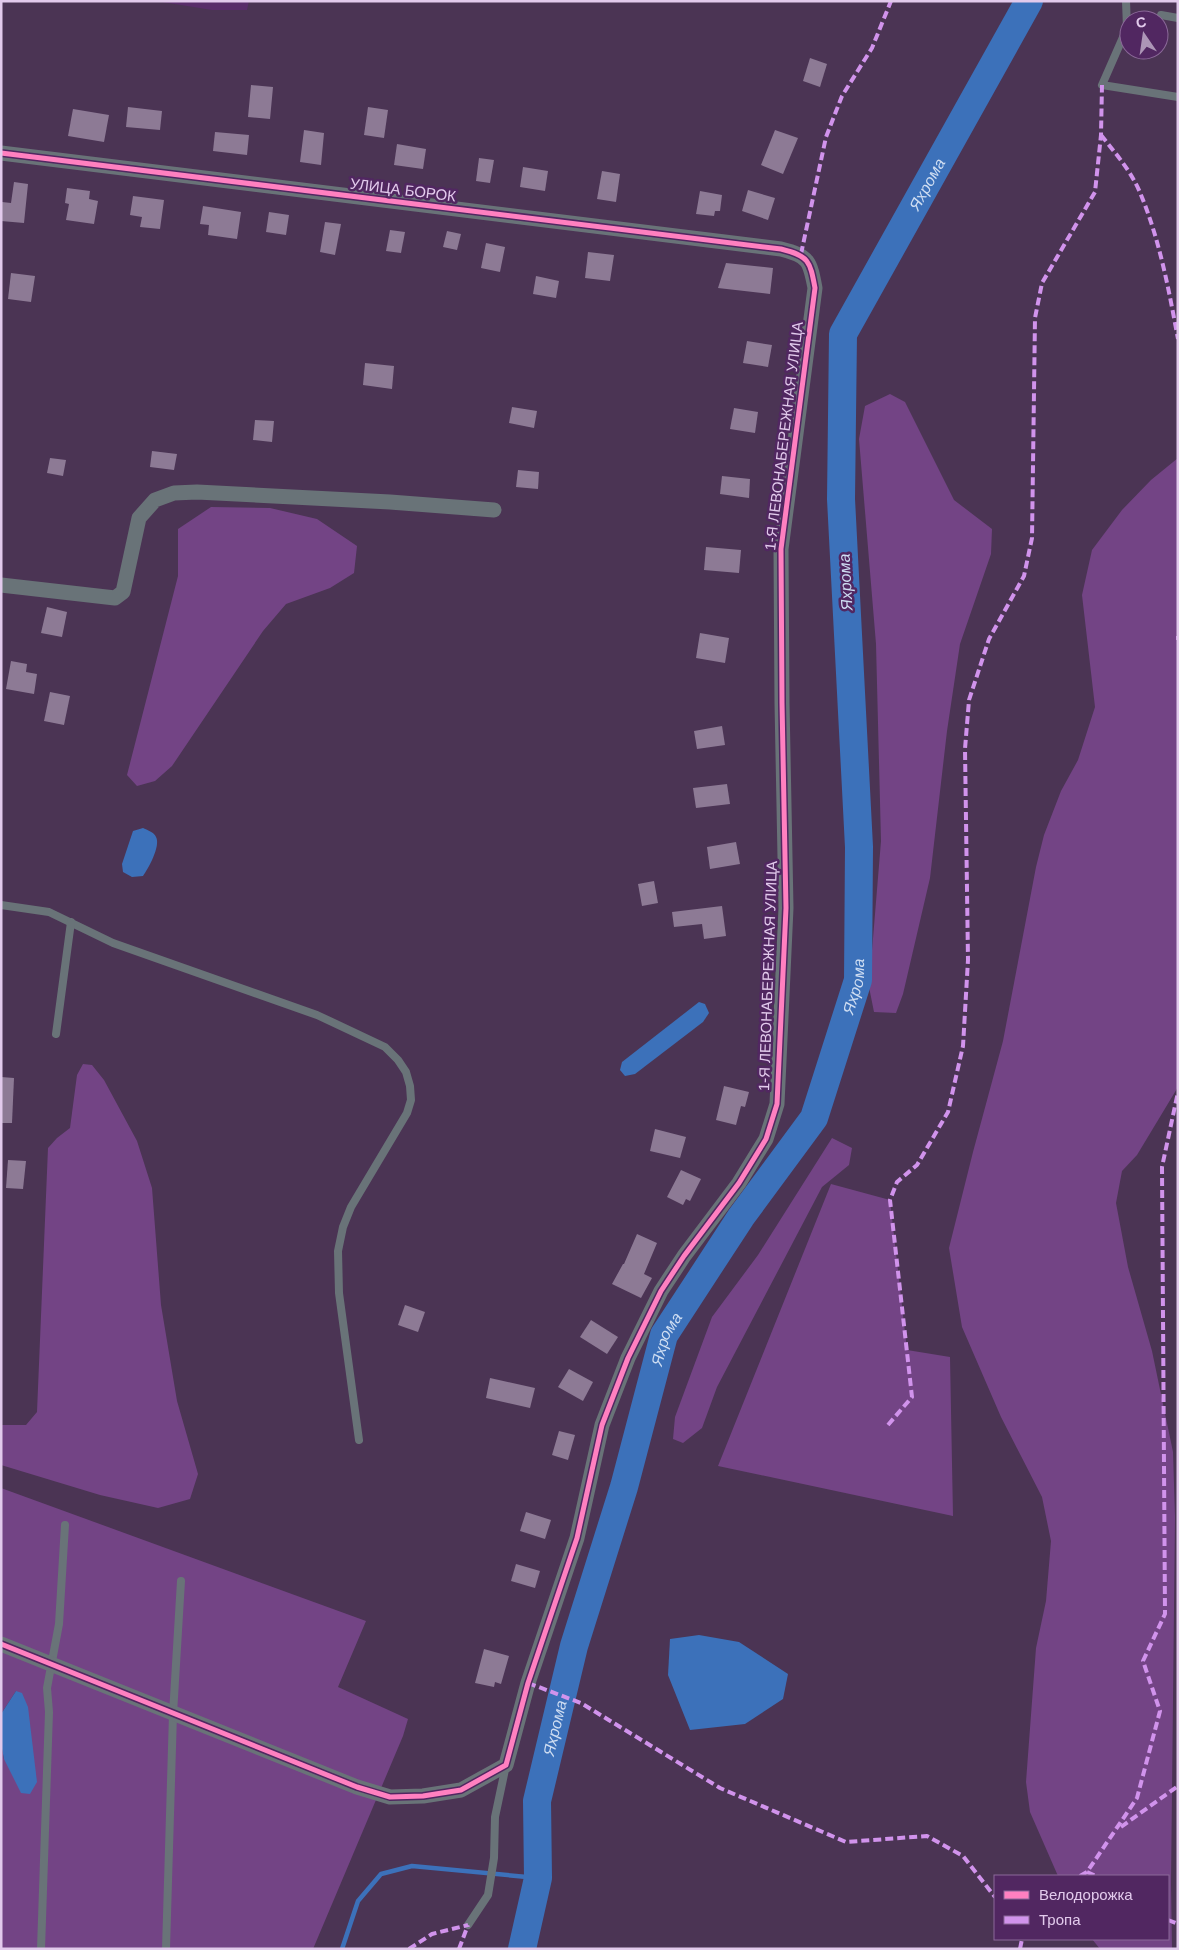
<svg xmlns="http://www.w3.org/2000/svg" width="1179" height="1950" viewBox="0 0 1179 1950" font-family="Arial,sans-serif">
<rect width="100%" height="100%" fill="#4b3454"/>
<polygon fill="#592d6a" points="156,1 249,1 247,10 212,10"/>
<g fill="#734485">
<polygon points="890,394 905,402 954,500 992,529 991,554 960,644 947,731 930,878 903,994 896,1013 874,1012 869,987 881,841 876,644 859,439 865,406"/>
<polygon points="1178,458 1178,1087 1137,1155 1122,1171 1116,1203 1128,1267 1152,1351 1173,1452 1175,1517 1171,1884 1172,1949 1100,1949 1092,1939 1168,1939 1168,1876 1058,1876 1030,1812 1026,1782 1036,1648 1046,1601 1051,1541 1042,1497 1001,1417 962,1327 949,1248 973,1152 1003,1041 1036,867 1044,835 1061,791 1078,760 1095,707 1082,595 1092,550 1122,510 1151,480"/>
<polygon points="211,507 270,508 317,519 357,546 354,573 330,588 286,604 263,631 172,766 155,781 137,786 127,775 178,576 178,529"/>
<polygon points="83,1064 92,1065 104,1080 137,1141 152,1188 161,1305 177,1401 198,1474 190,1499 158,1508 100,1495 1,1465 1,1425 26,1425 37,1412 48,1148 57,1138 70,1128 77,1075"/>
<polygon points="832,1138 852,1148 849,1165 822,1187 717,1387 702,1428 683,1443 673,1439 675,1417 712,1317 758,1255"/>
<polygon points="831,1184 890,1200 907,1350 950,1357 953,1516 718,1466"/>
<polygon points="1,1488 366,1621 338,1687 408,1719 403,1736 313,1949 1,1949 1,1744 4,1759 16,1691 1,1714"/>
</g>
<g fill="#3c71ba">
<path d="M143 828C147 830 154 832 156 837 161 846 148 869 143 876L132 877 123 872 122 864 133 831Z"/>
<polygon points="699,1002 705,1004 709,1013 703,1022 635,1074 625,1076 620,1070 622,1062"/>
<polygon points="699,1635 739,1642 788,1674 783,1699 745,1724 690,1730 668,1675 670,1639"/>
<polygon points="16,1691 22,1693 28,1707 37,1782 30,1794 21,1793 4,1759 1,1744 1,1714"/>
</g>
<g fill="none" stroke-linecap="round" stroke-linejoin="round">
<polyline stroke="#3c71ba" stroke-width="4.5" points="342,1949 358,1901 381,1874 412,1866 538,1878"/>
<path stroke="#3c71ba" stroke-width="28" id="s1" d="M522 1949 538 1878 537 1801 574 1646 624 1487 664 1335 741 1217 814 1118 858 980 859 847 841 499 843 334 1029 1"/>
</g>
<g fill="#8d7a95">
<polygon points="810,58 827,64 820,87 803,81"/>
<polygon points="251,85 273,87 270,119 248,117"/>
<polygon points="128,107 162,111 160,130 126,127"/>
<polygon points="368,107 388,110 384,138 364,135"/>
<polygon points="73,109 109,115 104,142 68,136"/>
<polygon points="304,130 324,133 321,165 300,162"/>
<polygon points="775,130 798,138 783,174 761,165"/>
<polygon points="215,132 249,135 247,155 213,151"/>
<polygon points="397,144 426,149 423,169 394,165"/>
<polygon points="479,158 494,160 490,183 476,181"/>
<polygon points="523,167 548,171 545,191 520,187"/>
<polygon points="602,171 620,174 616,202 597,199"/>
<polygon points="14,182 28,184 24,223 1,221 2,202 11,203"/>
<polygon points="67,188 90,191 89,199 98,201 94,224 66,220 69,204 65,203"/>
<polygon points="748,190 775,198 768,220 742,211"/>
<polygon points="700,191 722,195 720,211 715,211 714,216 696,214"/>
<polygon points="133,196 164,200 160,229 140,227 142,217 130,215"/>
<polygon points="203,206 241,212 237,239 208,235 209,225 200,224"/>
<polygon points="269,212 289,215 286,235 266,232"/>
<polygon points="325,222 341,224 335,255 320,252"/>
<polygon points="390,230 405,232 401,253 386,251"/>
<polygon points="447,231 461,234 457,250 443,247"/>
<polygon points="486,243 505,247 500,272 481,268"/>
<polygon points="588,252 614,255 610,281 585,278"/>
<polygon points="726,263 773,268 770,294 718,288"/>
<polygon points="11,273 35,276 31,302 8,299"/>
<polygon points="536,276 559,281 556,298 533,294"/>
<polygon points="747,341 772,345 768,367 743,363"/>
<polygon points="365,363 394,366 392,389 363,385"/>
<polygon points="512,407 537,411 534,428 509,423"/>
<polygon points="734,408 758,412 755,433 730,429"/>
<polygon points="255,420 274,421 272,442 253,440"/>
<polygon points="152,451 177,454 174,470 150,467"/>
<polygon points="50,458 66,460 63,476 47,473"/>
<polygon points="518,470 539,472 538,489 516,487"/>
<polygon points="722,476 750,479 749,498 720,494"/>
<polygon points="706,547 741,550 739,573 704,570"/>
<polygon points="47,607 67,612 62,637 41,633"/>
<polygon points="700,633 729,638 725,663 696,658"/>
<polygon points="11,661 27,664 26,672 37,674 34,694 6,689"/>
<polygon points="50,692 70,696 64,725 44,721"/>
<polygon points="722,726 725,745 697,749 694,731"/>
<polygon points="727,784 730,804 696,808 693,788"/>
<polygon points="736,842 740,864 710,869 707,847"/>
<polygon points="654,881 658,903 642,906 638,884"/>
<polygon points="722,906 726,936 704,939 702,924 674,927 672,912"/>
<polygon points="1,1077 14,1078 12,1123 1,1123"/>
<polygon points="724,1086 749,1092 745,1107 741,1106 736,1125 716,1120"/>
<polygon points="655,1129 686,1137 680,1158 650,1151"/>
<polygon points="8,1160 26,1161 23,1189 6,1188"/>
<polygon points="681,1170 701,1179 690,1201 686,1199 683,1205 667,1197"/>
<polygon points="637,1234 657,1243 644,1274 652,1278 641,1298 612,1284 623,1264 624,1264"/>
<polygon points="405,1305 425,1312 418,1332 398,1325"/>
<polygon points="591,1320 618,1337 607,1354 580,1337"/>
<polygon points="569,1369 593,1382 583,1401 558,1387"/>
<polygon points="490,1378 535,1388 530,1408 486,1398"/>
<polygon points="559,1431 575,1435 568,1460 552,1455"/>
<polygon points="526,1512 551,1520 545,1539 520,1531"/>
<polygon points="516,1564 540,1571 535,1588 511,1581"/>
<polygon points="484,1649 509,1656 501,1684 495,1682 494,1687 475,1683"/>
</g>
<g fill="none" stroke-linecap="round" stroke-linejoin="round">
<g stroke="#697378" stroke-width="8">
<polyline points="1126,1 1127,28 1102,85 1178,97"/>
<polyline points="1161,15 1178,18"/>
<polyline points="1,905 49,912 113,943 317,1015 385,1047 398,1060 406,1072 410,1086 411,1100 407,1113 351,1207 343,1227 338,1251 339,1293 359,1440"/>
<polyline points="56,1034 71,922"/>
<polyline points="468,1925 488,1895 494,1858 495,1817 506,1765"/>
<polyline points="41,1949 49,1712 47,1688 59,1624 65,1525"/>
<polyline points="166,1949 173,1714 181,1581"/>
</g>
<g stroke="#697378" stroke-width="15">
<path d="M1 153 781 249C809 256 810 261 815 288L781 549 782 703 786 908 777 1104 766 1139 739 1183 684 1256 661 1291 628 1358 602 1425 577 1538 528 1683 506 1765 461 1790 423 1796 390 1797 357 1787 1 1644"/>
<polyline points="1,585 115,598 123,592 139,518 155,500 174,493 197,492 390,502 494,510"/>
</g>
<g stroke="#d193ec" stroke-width="4" stroke-dasharray="8 4" stroke-linecap="butt">
<path d="M1101 135C1116 154 1132 172 1141 195 1160 241 1169 291 1178 339"/>
<polyline points="801,254 826,137 842,96 872,48 891,1"/>
<polyline points="1178,636 1178,640"/>
<polyline points="888,1425 912,1397 890,1200 897,1182 917,1165 948,1112 963,1046 968,960 965,749 969,700 989,639 1024,576 1032,538 1035,318 1042,283 1095,192 1101,135 1102,85"/>
<polyline points="528,1683 581,1703 720,1788 846,1842 927,1836 963,1856 995,1897"/>
<polyline points="1121,1827 1178,1786"/>
<polyline points="1087,1872 1096,1876"/>
<polyline points="1080,1876 1087,1872 1137,1798 1160,1711 1143,1661 1165,1614 1162,1167 1178,1092"/>
<polyline points="1168,1920 1178,1924"/>
<polyline points="409,1949 432,1934 468,1925"/>
<polyline points="459,1949 468,1925"/>
<polyline points="1020,1949 1022,1939"/>
</g>
<g stroke="#512761" stroke-width="8">
<path id="cycleway" d="M1 153 781 249C809 256 810 261 815 288L781 549 782 703 786 908 777 1104 766 1139 739 1183 684 1256 661 1291 628 1358 602 1425 577 1538 528 1683 506 1765 461 1790 423 1796 390 1797 357 1787 1 1644"/>
</g>
<use href="#cycleway" stroke="#ff80c0" stroke-width="5"/>
</g>
<g text-anchor="middle" stroke-width="5" stroke-linejoin="round" paint-order="stroke">
<g font-size="15" fill="#e2caec" stroke="#512761">
<text transform="translate(403 190) rotate(7)" y="5">УЛИЦА БОРОК</text>
<text transform="translate(784 436) rotate(-83)" y="5">1-Я ЛЕВОНАБЕРЕЖНАЯ УЛИЦА</text>
<text transform="translate(768 976) rotate(-88)" y="5">1-Я ЛЕВОНАБЕРЕЖНАЯ УЛИЦА</text>
</g>
<g font-size="16" font-style="italic" fill="#ceddf2" stroke="#512761">
<text dy="6" stroke="none"><textPath href="#s1" startOffset="1860">Яхрома</textPath></text>
<text transform="translate(845 582) rotate(-93)" y="6">Яхрома</text>
<text dy="6" stroke="none"><textPath href="#s1" startOffset="1035">Яхрома</textPath></text>
<text dy="6" stroke="none"><textPath href="#s1" startOffset="630">Яхрома</textPath></text>
<text dy="6" stroke="none"><textPath href="#s1" startOffset="225">Яхрома</textPath></text>
</g>
</g>
<rect width="1179" height="1950" fill="none" stroke="#e2caec" stroke-width="5"/>
<rect x="994" y="1875" width="175" height="65" fill="#512761" stroke="#8b6899"/>
<rect x="1004" y="1891" width="25" height="8" fill="#ff80c0" stroke="#8b6899"/>
<text x="1039" y="1900" font-size="15" fill="#e2caec">Велодорожка</text>
<rect x="1004" y="1916" width="25" height="8" fill="#d193ec" stroke="#8b6899"/>
<text x="1039" y="1925" font-size="15" fill="#e2caec">Тропа</text>
<g transform="translate(1144 35) rotate(347)"><circle r="24" fill="#512761" stroke="#8b6899"/>
<path d="M0-4L9 19L0 12L-9 19Z" fill="#ad96b7"/>
<text y="-8" font-size="14" font-weight="bold" text-anchor="middle" fill="#e2caec">С</text>
</g>
</svg>
